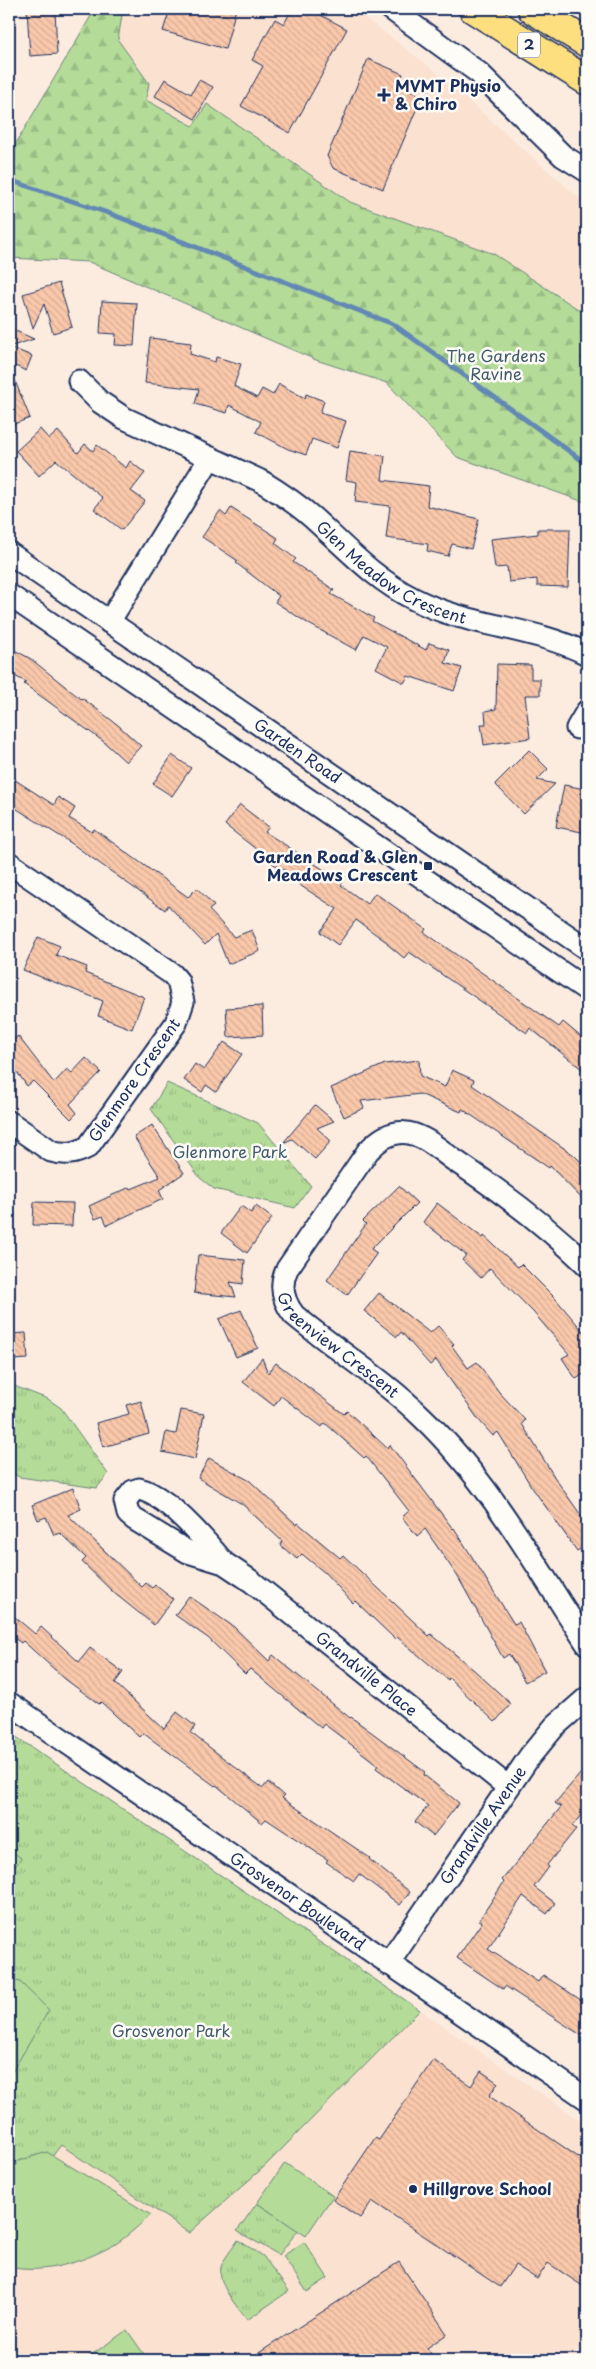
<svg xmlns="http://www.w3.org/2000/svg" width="596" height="2369" viewBox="0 0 596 2369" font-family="'Playpen Sans',sans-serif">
<defs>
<pattern id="forest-firs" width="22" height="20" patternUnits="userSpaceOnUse" patternTransform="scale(1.25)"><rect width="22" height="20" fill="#b4db97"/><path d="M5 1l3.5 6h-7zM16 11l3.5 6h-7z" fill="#9abc85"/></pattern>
<pattern id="park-tufts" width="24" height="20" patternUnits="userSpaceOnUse" patternTransform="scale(1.25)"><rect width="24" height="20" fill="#b4db97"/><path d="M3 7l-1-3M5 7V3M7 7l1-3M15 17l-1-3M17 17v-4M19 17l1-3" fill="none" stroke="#9abc85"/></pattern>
<pattern id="building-back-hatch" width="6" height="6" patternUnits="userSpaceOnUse" patternTransform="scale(1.25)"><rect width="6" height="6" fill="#fac8aa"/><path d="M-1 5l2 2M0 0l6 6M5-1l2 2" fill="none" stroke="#d6ac95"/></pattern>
</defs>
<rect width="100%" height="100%" fill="#fcece0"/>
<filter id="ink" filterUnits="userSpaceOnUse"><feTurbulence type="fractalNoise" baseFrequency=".02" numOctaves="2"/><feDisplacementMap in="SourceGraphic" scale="10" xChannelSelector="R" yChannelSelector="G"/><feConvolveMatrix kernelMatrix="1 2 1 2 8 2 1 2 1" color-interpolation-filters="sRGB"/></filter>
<g filter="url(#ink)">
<g fill="#fbe1d0">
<polygon points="123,9 353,9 429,66 579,198 587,199 587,315 494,254 350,202 207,104 194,126 146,100 149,83 118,40"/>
<polygon points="420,2010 587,2125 587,2344 560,2360 9,2360 9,2213 61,2145 189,2232 265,2166"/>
</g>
<polygon fill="url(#forest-firs)" stroke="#68857a" points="95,9 123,9 118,40 149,83 146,100 193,126 207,104 350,202 494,254 587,315 587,503 457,457 387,383 316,360 89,262 9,258 9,155"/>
<g fill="url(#park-tufts)" stroke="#68857a">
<polygon points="167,1083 258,1123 311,1186 295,1208 214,1189 200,1178 151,1109"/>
<polygon points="9,1384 48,1399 61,1408 108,1474 97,1488 19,1477 9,1471"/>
<polygon points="9,1732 420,2010 265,2166 189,2233 61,2145 9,2213"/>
<polygon points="257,2203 298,2230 279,2255 237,2231"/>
<path d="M238 2240 263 2256 289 2291 247 2320C237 2306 217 2285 221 2267 224 2258 233 2248 238 2240Z"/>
</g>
<g fill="#b4db97" stroke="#68857a">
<polygon points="9,1849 21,1858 9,1875"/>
<polygon points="9,1979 20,1982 49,2010 9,2077"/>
<path d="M47 2152 151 2215C139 2225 127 2237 114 2245 83 2262 43 2275 9 2267V2176L18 2161Z"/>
<polygon points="285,2163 333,2196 306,2236 257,2203"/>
<polygon points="304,2242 328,2278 307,2292 283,2256"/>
<polygon points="127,2330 148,2360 84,2360"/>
</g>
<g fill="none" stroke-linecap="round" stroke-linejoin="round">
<polyline stroke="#6288b4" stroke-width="5" points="9,180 111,214 393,324 587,464"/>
</g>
<g fill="url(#building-back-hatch)" stroke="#1b2f5e">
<polygon points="27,9 55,9 57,54 30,56"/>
<polygon points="170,9 236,9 225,49 163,31"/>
<polygon points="292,9 309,9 347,29 290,133 241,106 263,66 252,60 275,19 284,24"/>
<polygon points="368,59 403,74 398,86 422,96 383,189 333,168 327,156"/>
<polygon points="165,79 191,94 199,80 213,87 195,119 155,96"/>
<polygon points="59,283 72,327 53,333 44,304 33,328 23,294"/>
<polygon points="102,301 137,303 134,346 115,345 116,334 100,333"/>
<polygon points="9,328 34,339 9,347 32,356 26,371 9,363"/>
<polygon points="150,338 191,343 190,354 215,362 216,357 241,364 234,386 257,398 262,389 273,395 279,384 305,398 306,394 324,401 320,413 346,421 337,448 312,439 306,455 288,449 256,432 261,422 229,405 227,413 195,404 199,389 145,383"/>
<polygon points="9,366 30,418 9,426"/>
<polygon points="40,429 49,439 58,431 78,453 85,444 93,451 97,445 126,468 130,461 145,473 131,491 145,501 122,530 94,509 103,498 56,460 39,476 16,451"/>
<polygon points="350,451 385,456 382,480 429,486 427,506 479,519 471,549 452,544 448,556 427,551 428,544 386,538 390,506 355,502 357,482 346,480"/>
<polygon points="231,508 278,538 275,543 296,559 293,562 334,590 331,594 374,618 372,621 426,650 429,643 449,650 445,663 462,668 454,691 408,676 404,683 376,668 387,647 364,635 356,650 309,624 275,602 279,596 236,563 238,561 202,537 220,511 226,516"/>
<polygon points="538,529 570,529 568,587 537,586 537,579 509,582 507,567 495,568 491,539 538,534"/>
<polygon points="9,647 31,659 81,699 82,698 118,725 141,746 126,762 104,742 24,684 26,682 9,673"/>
<polygon points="497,664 531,665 531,679 540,679 540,695 525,695 530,738 484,745 481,724 486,724 485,711 496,709"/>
<polygon points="529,750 548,769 537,780 555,784 524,814 495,784"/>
<polygon points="172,755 191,768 172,796 153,784"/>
<polygon points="9,776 54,805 58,797 75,808 69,818 92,832 94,829 188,897 197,888 214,906 209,910 234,937 252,930 260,951 228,964 216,934 205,945 168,905 165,910 71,843 9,804"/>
<polygon points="564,785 585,789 582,808 587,809 587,833 556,827"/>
<polygon points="240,805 269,827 265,832 343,882 341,885 367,904 375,893 426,929 424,932 559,1027 563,1022 587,1042 587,1073 530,1028 527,1033 409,952 404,958 387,944 388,943 356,920 338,945 320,932 337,909 298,884 301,880 260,856 261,853 225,825"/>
<polygon points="38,937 60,946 56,955 87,967 85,973 144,997 132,1029 98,1016 103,1001 23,970"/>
<polygon points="262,1006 263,1035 228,1037 226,1008"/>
<polygon points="18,1036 54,1083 67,1069 72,1073 86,1058 101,1072 70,1104 77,1113 71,1119 33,1081 27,1086 9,1061 9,1043"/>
<polygon points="224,1042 242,1054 216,1092 206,1085 202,1092 184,1080 195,1064 204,1070"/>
<polygon points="419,1060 420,1076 445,1087 452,1070 474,1080 472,1085 574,1155 587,1168 587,1204 550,1166 549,1168 462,1109 461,1112 420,1094 361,1101 364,1108 344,1117 331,1088 385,1064"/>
<polygon points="315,1105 334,1121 317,1128 331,1141 315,1159 292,1139 283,1143"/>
<polygon points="152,1125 184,1173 159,1190 163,1199 107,1225 103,1216 95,1219 89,1206 130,1187 131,1189 160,1177 134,1137"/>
<polygon points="399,1186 417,1203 371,1249 377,1253 347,1295 327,1280 366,1224 363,1221"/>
<polygon points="34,1202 73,1203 72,1226 33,1225"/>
<polygon points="437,1203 483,1238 484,1236 518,1267 521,1264 555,1298 587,1336 587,1372 576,1379 562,1358 569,1354 533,1312 490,1268 481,1278 462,1260 466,1255 423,1222"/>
<polygon points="241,1206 251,1213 256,1206 272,1218 247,1253 221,1233"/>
<polygon points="198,1255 245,1260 243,1284 230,1282 236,1297 194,1293"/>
<polygon points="379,1293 430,1333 438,1326 454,1344 452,1346 468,1368 477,1362 499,1392 525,1420 522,1424 555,1478 587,1524 587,1545 577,1551 531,1486 498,1432 493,1436 478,1419 436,1360 430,1365 401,1332 397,1337 364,1311"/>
<polygon points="241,1310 258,1348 236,1357 219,1319"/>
<polygon points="26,1333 28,1359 14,1360 13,1354 9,1354 9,1334"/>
<polygon points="262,1358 268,1373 276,1363 344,1414 347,1411 387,1448 390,1445 453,1529 454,1528 514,1624 519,1622 545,1671 525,1682 509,1654 503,1658 458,1577 425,1529 417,1536 402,1517 409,1511 366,1456 364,1458 325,1423 322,1427 281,1396 274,1406 243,1382"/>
<polygon points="141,1401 149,1434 103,1447 96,1423 129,1414 126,1405"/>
<polygon points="181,1410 204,1414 195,1459 162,1452 166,1432 176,1434"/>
<polygon points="209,1458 250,1481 297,1525 298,1523 340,1558 343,1555 429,1636 431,1634 474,1670 511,1704 495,1722 449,1678 448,1680 397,1637 395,1639 355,1601 353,1603 325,1573 302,1554 297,1559 280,1545 282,1541 242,1504 198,1478"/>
<polygon points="73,1488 81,1509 68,1515 142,1587 146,1583 152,1588 155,1585 173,1599 154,1625 114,1593 82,1562 86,1558 60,1533 54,1535 46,1517 38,1520 32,1505"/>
<polygon points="189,1596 234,1627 269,1661 273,1655 350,1718 351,1717 425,1772 424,1775 459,1803 433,1836 415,1822 428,1806 376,1768 378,1765 324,1724 321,1728 250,1669 245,1674 208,1638 175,1615"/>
<polygon points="9,1612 35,1634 41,1627 79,1662 90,1648 123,1672 115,1683 164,1729 177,1712 195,1726 191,1733 252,1780 263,1788 268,1782 284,1796 282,1798 370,1858 369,1859 410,1892 400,1905 359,1874 354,1881 326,1862 328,1860 266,1819 262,1823 216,1785 215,1786 143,1733 139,1737 101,1702 99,1704 65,1679 23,1641 21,1643 9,1634"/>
<polygon points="587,1766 587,1808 572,1826 576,1829 547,1865 549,1867 534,1887 555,1903 547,1914 523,1896 488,1949 538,1982 543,1975 587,2004 587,2039 505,1986 503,1989 457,1958 482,1922 479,1920 504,1882 502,1880 561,1807 555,1803"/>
<polygon points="433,2060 471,2086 481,2071 498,2083 489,2096 587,2163 587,2174 582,2182 587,2186 587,2289 548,2263 537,2279 515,2265 500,2287 372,2201 360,2218 333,2200 375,2138 379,2140"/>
<polygon points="399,2262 447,2334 427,2348 435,2360 248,2360"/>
</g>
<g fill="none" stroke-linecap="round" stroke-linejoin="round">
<g stroke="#1b2f5e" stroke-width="25">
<g id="minor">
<polyline points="391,9 479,73 563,156 587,171"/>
<path id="s1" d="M79 381 100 402 124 418 261 481C279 492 297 504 313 518 345 547 374 579 414 599 468 627 532 626 587 654"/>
<path id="s2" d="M9 553 587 949"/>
<polyline points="9,595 587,990"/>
<polyline points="109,622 210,458"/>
<polyline points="577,728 587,711"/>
<path d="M9 863 172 974 178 981 183 1002 176 1023 88 1147C75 1154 65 1155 51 1151L9 1122"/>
<path id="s3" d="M587 1265C546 1225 502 1192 454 1160 441 1151 425 1136 408 1133 392 1130 378 1140 368 1151L287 1269C279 1286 283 1301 294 1315 336 1350 383 1379 422 1417 490 1482 536 1566 587 1644"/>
<path id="s4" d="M224 1563C206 1541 167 1495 139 1489L133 1491 125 1501 128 1514 134 1519 188 1552 224 1563 251 1581 508 1787"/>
<path id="s5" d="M9 1703 587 2099"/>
<path id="s6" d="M388 1964 530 1756 555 1726 587 1698"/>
</g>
</g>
<g stroke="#1b2f5e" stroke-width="31">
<g id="major">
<polyline points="473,9 587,81"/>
<polyline points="532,9 587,43"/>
</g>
</g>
<use href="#minor" stroke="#fdfcf7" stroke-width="21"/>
<use href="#major" stroke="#fedf80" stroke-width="28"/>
</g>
</g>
<g fill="#1b2f5e" stroke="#fdfcf7" stroke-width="2">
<path d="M381.5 87.5h5v5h5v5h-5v5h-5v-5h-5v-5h5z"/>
<rect x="423" y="861" width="10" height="10" rx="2.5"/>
<circle cx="413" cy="2189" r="5"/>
</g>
<g text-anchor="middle" stroke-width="5" stroke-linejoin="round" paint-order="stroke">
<rect fill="#fdfcf7" stroke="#5f6c8c" stroke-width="1" x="518" y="32.5" width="22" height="25" rx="4"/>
<g font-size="15" font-weight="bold" fill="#1b2f5e">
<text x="529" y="50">2</text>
</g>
<g font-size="16" font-weight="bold" fill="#1b2f5e" stroke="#fdfcf7" text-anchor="start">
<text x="395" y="92">MVMT Physio<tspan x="395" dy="18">&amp; Chiro</tspan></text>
<text x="418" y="863" text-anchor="end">Garden Road &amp; Glen<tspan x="418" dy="18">Meadows Crescent</tspan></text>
<text x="423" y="2195">Hillgrove School</text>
</g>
<g font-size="16" fill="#415a6c" stroke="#fdfcf7">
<text x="496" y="362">The Gardens<tspan x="496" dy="18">Ravine</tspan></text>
<text x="230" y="1158">Glenmore Park</text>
<text x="171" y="2037">Grosvenor Park</text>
</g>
<g font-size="16" fill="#1b2f5e" stroke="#fdfcf7">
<text dy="6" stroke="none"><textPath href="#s1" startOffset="370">Glen Meadow Crescent</textPath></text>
<text dy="6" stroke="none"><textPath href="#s2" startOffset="350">Garden Road</textPath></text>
<text transform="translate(134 1080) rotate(-55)" y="6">Glenmore Crescent</text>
<text dy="6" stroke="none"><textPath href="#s3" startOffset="514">Greenview Crescent</textPath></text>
<text dy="6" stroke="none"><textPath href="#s4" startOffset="436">Grandville Place</textPath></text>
<text dy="6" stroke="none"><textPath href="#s6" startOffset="168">Grandville Avenue</textPath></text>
<text dy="6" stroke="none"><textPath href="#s5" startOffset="350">Grosvenor Boulevard</textPath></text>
</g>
</g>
<rect width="596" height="2369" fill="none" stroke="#fdfcf7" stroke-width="30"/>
<rect x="15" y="15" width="566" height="2339" fill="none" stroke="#1b2f5e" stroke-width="2" filter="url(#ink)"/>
</svg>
